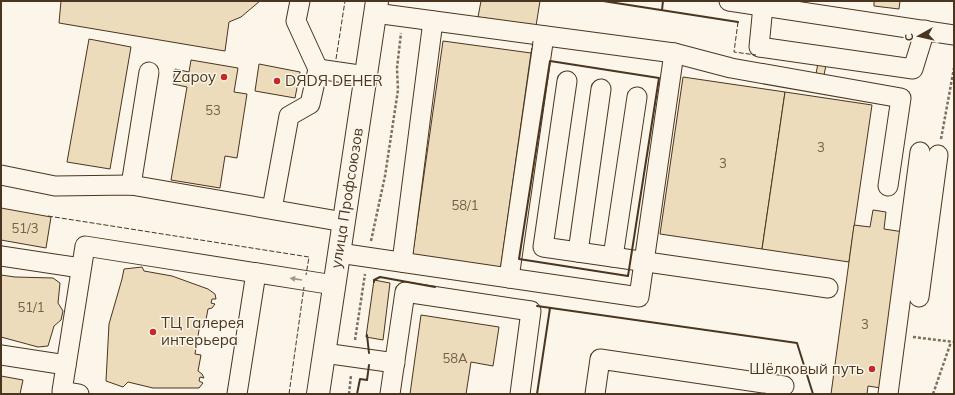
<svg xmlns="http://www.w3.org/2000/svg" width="955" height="395" viewBox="0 0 955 395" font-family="Mulish,sans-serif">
<rect width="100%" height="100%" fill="#fbf6e9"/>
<g fill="#ecdcbc" stroke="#4a3520">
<polygon points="61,1 260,1 241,17 229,22 225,51 59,23"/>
<polygon points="481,1 540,1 536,26 478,17"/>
<polygon points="874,1 900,1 899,9 874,6"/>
<polygon points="89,39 131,47 110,169 67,162"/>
<polygon points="443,41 531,53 500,272 412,259"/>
<polygon points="191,60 238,68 234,92 247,94 237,158 225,156 220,188 171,180 187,87 173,84 175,69 189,72"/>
<polygon points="818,63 826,65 824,75 816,74"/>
<polygon points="259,64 300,72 295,98 255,91"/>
<polygon points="683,77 785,92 762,249 660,234"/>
<polygon points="785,92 872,105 849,262 762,249"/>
<polygon points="1,208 51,217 46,248 1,240"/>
<polygon points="873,210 886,212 884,229 904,232 881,388 868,386 867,394 831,394 854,225 870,227"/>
<polygon points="142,267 144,271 172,276 208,289 215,294 216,299 212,299 211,303 215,304 212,308 208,309 205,325 200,324 195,354 201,355 198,371 202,374 204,378 200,377 199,381 203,383 199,388 153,388 128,382 123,387 106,381 109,324 122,279 124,269"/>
<polygon points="1,275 15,277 53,278 60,283 58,303 63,311 61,320 54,326 48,346 38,347 1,337"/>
<polygon points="374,280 390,283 383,340 366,337"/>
<polygon points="421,315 499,327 493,366 471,362 466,394 468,394 410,394"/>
<polygon points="1,376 23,380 20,394 1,394"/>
</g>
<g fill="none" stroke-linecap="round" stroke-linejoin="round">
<g stroke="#4a3520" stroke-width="21">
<g id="minor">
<polyline points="300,1 296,21 318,69"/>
<polyline points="729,1 954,35"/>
<polyline points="763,6 759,47 913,69 925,30"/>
<polyline points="375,13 674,53 731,68 901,98 888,186"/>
<polyline points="567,81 543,247 828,288"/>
<polyline points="1,175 55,186 131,185 344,222"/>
<polyline points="131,185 149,72"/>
<polyline points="272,209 289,116 310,104 318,69 366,76"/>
<polyline points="578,252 601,89"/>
<polyline points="339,253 639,297 674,53"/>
<polyline points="1,256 81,268"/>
<polyline points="613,257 637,97"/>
<polyline points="402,262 433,21"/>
<polyline points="509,278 544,36"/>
<polyline points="919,297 938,155"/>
<polyline points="324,353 395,363"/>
<polyline points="1,355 66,365"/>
<polyline points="79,394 62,391 85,246 334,285"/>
<polyline points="237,394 256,273"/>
<polyline points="390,394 405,292 531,311 520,394"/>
<polyline points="595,394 600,359 784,386"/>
<polyline points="888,394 920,152"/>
</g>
</g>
<g stroke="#4a3520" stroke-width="24">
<polyline id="major" points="318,394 377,1"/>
</g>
<g stroke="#7f6f5c" stroke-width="2.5" stroke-dasharray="3 2" stroke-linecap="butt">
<polyline points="941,139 954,68"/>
<polyline points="371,241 385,176 398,90 397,68 401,33"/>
<polyline points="913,337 954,342"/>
<polyline points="355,340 365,274"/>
<polyline points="349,394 351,375"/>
<polyline points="933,394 951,342"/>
</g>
<use href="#minor" stroke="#fbf6e9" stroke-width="19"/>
<use href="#major" stroke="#fbf6e9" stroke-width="22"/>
<g stroke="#4a3520" stroke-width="1" stroke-dasharray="5 2" stroke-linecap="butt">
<polyline points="738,22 734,52 756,55"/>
<polyline points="531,53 533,41"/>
<polyline points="336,59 345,1"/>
<polyline points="48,216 309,257 306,275"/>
<polyline points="289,394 304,287"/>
</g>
<g stroke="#4a3520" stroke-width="2">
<polyline points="603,1 738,22"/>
<polyline points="662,10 663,1"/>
<polygon points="550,61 659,78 628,276 519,259"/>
<polyline points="374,282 374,280 380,277 435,287"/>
<polyline points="537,306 797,343 813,394"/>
<polyline points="367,335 369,353"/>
<polyline points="357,394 360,379 367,380 369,365"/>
<polyline points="537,394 550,308"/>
</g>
</g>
<defs><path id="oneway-solid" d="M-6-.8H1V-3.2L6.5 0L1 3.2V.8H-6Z"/></defs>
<use fill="#a29684" href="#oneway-solid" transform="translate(296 279) rotate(-171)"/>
<g fill="#c62828" stroke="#fbf6e9" stroke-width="1.5">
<circle cx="224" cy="77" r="4"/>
<circle cx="277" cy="81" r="4"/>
<circle cx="153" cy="332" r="4"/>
<circle cx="872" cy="369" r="4"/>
</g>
<g text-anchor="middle" stroke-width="3" stroke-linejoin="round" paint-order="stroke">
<g font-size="13" fill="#725f47">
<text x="213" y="115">53</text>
<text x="821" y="152">3</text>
<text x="723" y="168">3</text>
<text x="465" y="210">58/1</text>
<text x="25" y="233">51/3</text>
<text x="31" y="312">51/1</text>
<text x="865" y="329">3</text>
<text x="455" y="363">58А</text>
</g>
<g font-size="15" fill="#4a3520" stroke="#fbf6e9" text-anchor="end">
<text x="216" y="82">Zapoy</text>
<text x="285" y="86" text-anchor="start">DЯDЯ DЕНЕR</text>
<text x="161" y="328" text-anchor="start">ТЦ Галерея<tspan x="161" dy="17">интерьера</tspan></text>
<text x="864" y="374">Шёлковый путь</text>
</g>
<g font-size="15" fill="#4a3520" stroke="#fbf6e9">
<text transform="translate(347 198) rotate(-81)" y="5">улица Профсоюзов</text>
</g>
</g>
<rect width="955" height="395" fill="none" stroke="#4a3520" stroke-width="4"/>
<g transform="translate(919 36) rotate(262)" stroke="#fbf6e9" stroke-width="3" paint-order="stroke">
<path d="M0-3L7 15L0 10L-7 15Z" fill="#4a3520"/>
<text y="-6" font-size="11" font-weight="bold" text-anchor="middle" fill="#4a3520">С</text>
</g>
</svg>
